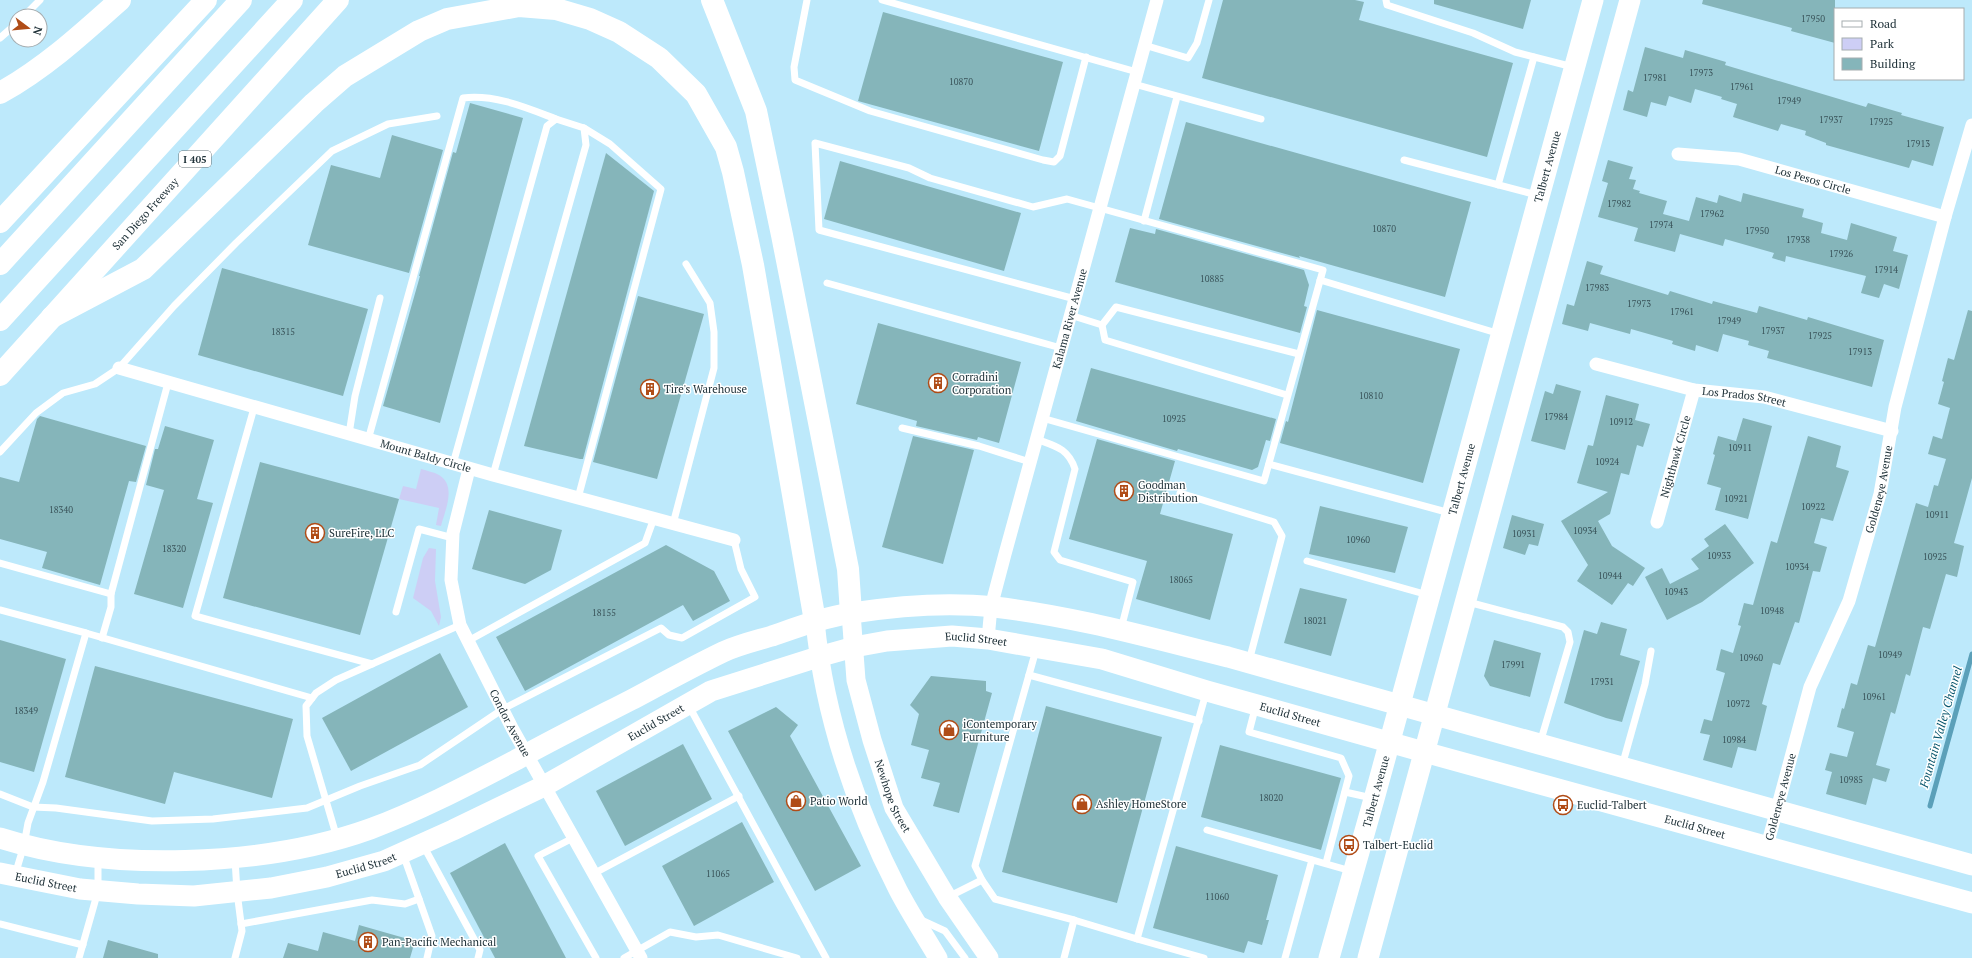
<svg xmlns="http://www.w3.org/2000/svg" width="1972" height="958" viewBox="0 0 1972 958" font-family="'PT Serif',serif">
<rect width="100%" height="100%" fill="#bde9fb"/>
<g fill="#cdcef5">
<path d="M421 469C427 471 434 472 439 475 457 486 445 510 441 526L436 525 439 508 399 499 403 486 416 489Z"/>
<polygon points="429,548 436,549 435,581 441,617 439,626 431,611 413,598 423,558"/>
</g>
<g fill="none" stroke-linecap="round" stroke-linejoin="round">
<polyline stroke="#5ba0b9" stroke-width="5" points="1930,806 1972,654"/>
</g>
<g fill="#85b5ba">
<polygon points="1223,0 1355,0 1364,2 1359,20 1513,63 1487,157 1202,78"/>
<polygon points="1434,0 1531,0 1523,29 1434,4"/>
<polygon points="1703,0 1835,0 1835,43 1791,31 1792,28 1702,4"/>
<polygon points="883,12 1063,62 1039,151 858,101"/>
<polygon points="1645,47 1683,58 1685,50 1726,62 1725,65 1866,107 1868,103 1902,113 1901,115 1944,127 1933,166 1912,160 1909,168 1826,145 1826,143 1805,135 1806,131 1781,124 1778,131 1733,117 1737,104 1721,99 1722,97 1695,89 1691,103 1669,96 1666,106 1651,102 1647,117 1623,110 1628,90 1633,92"/>
<polygon points="470,103 523,118 440,423 383,406 420,276 419,276 453,152 456,153"/>
<polygon points="1186,122 1471,202 1445,297 1299,256 1300,258 1159,219"/>
<polygon points="392,135 443,150 409,273 308,245 331,165 380,178"/>
<polygon points="606,153 654,191 583,459 580,459 524,446"/>
<polygon points="1608,160 1633,167 1629,179 1636,180 1633,189 1640,191 1639,193 1667,201 1663,214 1689,221 1696,197 1717,203 1719,195 1741,202 1743,193 1804,209 1802,217 1823,223 1821,233 1847,240 1851,223 1897,237 1893,251 1908,255 1899,289 1884,284 1879,298 1861,293 1866,276 1786,256 1785,262 1772,258 1774,253 1725,239 1723,246 1680,234 1675,252 1634,241 1638,228 1598,217 1608,183 1602,181"/>
<polygon points="840,161 1021,213 1004,271 824,219"/>
<polygon points="1130,228 1155,234 1156,229 1304,270 1309,285 1304,306 1307,307 1300,333 1115,282"/>
<polygon points="1587,261 1603,266 1600,274 1668,295 1670,291 1712,304 1713,301 1757,313 1759,306 1807,320 1808,317 1884,340 1872,387 1767,358 1769,351 1748,345 1749,341 1723,334 1718,352 1696,345 1695,351 1672,344 1673,341 1631,329 1630,334 1590,323 1588,331 1562,324 1567,304 1574,306"/>
<polygon points="222,268 368,309 343,396 198,355"/>
<polygon points="638,296 704,314 657,479 593,462"/>
<polygon points="1317,310 1460,349 1423,483 1280,443 1286,421 1288,422"/>
<polygon points="1968,310 1972,311 1972,478 1954,543 1964,546 1957,577 1946,574 1930,629 1923,627 1910,676 1906,674 1895,714 1891,712 1876,765 1890,769 1886,782 1873,778 1866,805 1826,794 1832,772 1825,770 1830,753 1847,757 1854,732 1837,727 1842,708 1844,709 1851,683 1857,685 1868,645 1875,647 1916,503 1928,507 1934,485 1938,486 1946,459 1928,454 1933,436 1942,439 1950,408 1938,404 1944,382 1942,381 1948,358 1954,360"/>
<polygon points="878,323 1021,362 999,443 978,437 977,440 916,426 917,421 856,404"/>
<polygon points="1091,368 1276,419 1270,441 1266,440 1258,467 1252,470 1178,449 1177,451 1076,421"/>
<polygon points="1556,384 1581,391 1565,450 1531,441 1545,391 1553,394"/>
<polygon points="1606,395 1639,404 1635,420 1650,424 1643,447 1637,445 1629,475 1621,473 1610,514 1598,521 1612,546 1645,568 1633,586 1628,583 1612,605 1577,581 1588,565 1561,521 1608,492 1577,483 1588,445 1593,446"/>
<polygon points="40,416 146,446 136,482 129,481 100,585 42,568 47,552 0,539 0,477 19,482 37,419"/>
<polygon points="1743,418 1772,426 1748,519 1715,510 1721,488 1707,484 1715,455 1713,454 1718,436 1736,441"/>
<polygon points="165,426 214,440 197,499 213,503 183,608 134,594 164,490 146,485 155,449 158,449"/>
<polygon points="913,436 974,450 943,564 882,547"/>
<polygon points="1808,436 1841,446 1836,467 1849,471 1833,521 1821,518 1814,543 1827,547 1820,572 1813,571 1799,623 1795,622 1780,665 1773,663 1762,704 1767,706 1756,751 1738,747 1732,768 1703,760 1710,735 1700,733 1704,719 1712,721 1725,673 1716,670 1721,649 1733,653 1741,626 1738,625 1744,603 1753,605 1771,541 1777,543"/>
<polygon points="1097,439 1175,461 1160,514 1233,534 1210,620 1136,599 1147,561 1069,539"/>
<polygon points="260,462 399,499 360,635 223,598"/>
<polygon points="1320,506 1408,527 1395,573 1309,554"/>
<polygon points="489,510 562,530 551,570 525,584 472,569"/>
<polygon points="1512,515 1544,524 1538,546 1529,544 1525,555 1503,548"/>
<polygon points="1725,524 1754,563 1702,602 1667,620 1645,577 1662,568 1670,584 1699,569 1691,559 1709,546 1704,539"/>
<polygon points="666,545 714,571 730,601 693,621 683,605 525,691 496,637"/>
<polygon points="1300,588 1347,599 1331,656 1284,643"/>
<polygon points="1601,622 1627,629 1620,655 1640,661 1622,722 1606,718 1564,703 1584,630 1597,634"/>
<polygon points="0,640 66,659 34,772 0,762"/>
<polygon points="1494,640 1541,653 1530,697 1490,686 1484,676"/>
<polygon points="440,653 468,707 351,771 322,718"/>
<polygon points="95,666 293,719 272,798 174,772 165,804 65,777"/>
<polygon points="931,676 986,681 986,691 992,693 959,813 933,806 940,783 921,778 929,750 911,745 919,714 910,705"/>
<polygon points="1046,706 1162,737 1117,903 1002,872"/>
<polygon points="776,707 798,725 790,736 861,866 815,891 728,731"/>
<polygon points="683,744 712,799 625,846 596,791"/>
<polygon points="1220,745 1341,778 1321,850 1201,817"/>
<polygon points="742,822 774,882 694,926 662,866"/>
<polygon points="505,843 566,958 495,958 450,873"/>
<polygon points="1176,846 1278,875 1266,920 1269,920 1262,945 1248,941 1244,953 1153,928"/>
<polygon points="359,925 415,941 410,958 283,958 288,943 318,951 323,932 355,941"/>
<polygon points="108,940 158,954 158,958 103,958"/>
</g>
<g fill="none" stroke-linecap="round" stroke-linejoin="round">
<g stroke="#fff" stroke-width="7">
<polyline points="807,0 794,67 795,80 870,111 1043,160 1054,162 1060,156 1086,57"/>
<polyline points="882,0 1137,72"/>
<polyline points="1386,0 1387,5 1473,33 1515,52 1573,67"/>
<polyline points="24,16 40,0"/>
<polyline points="0,38 16,24"/>
<polyline points="1144,45 1188,58 1197,43 1209,0"/>
<polyline points="1134,84 1261,119"/>
<polyline points="1404,160 1537,195"/>
<polyline points="1498,185 1534,57"/>
<polyline points="1144,221 1177,97"/>
<polyline points="1320,280 1500,334"/>
<polyline points="827,283 1061,348"/>
<polyline points="1070,315 1102,325"/>
<polyline points="1287,395 1105,340 1102,325 1116,307 1299,354"/>
<polyline points="254,408 195,616 372,664"/>
<polyline points="1042,418 1264,481 1323,270 1067,199 1033,207 930,178 909,168 815,143 819,230 1075,299"/>
<polyline points="902,428 979,446 1030,462"/>
<polyline points="349,434 355,396 380,298"/>
<path d="M1036 439C1055 446 1068 448 1075 469L1054 552 1060 560 1133 582 1121 629"/>
<path d="M368 440 463 98C495 94 527 108 556 119"/>
<polyline points="0,452 36,413 63,393 95,384 119,368 174,306 236,243 332,151 388,124 437,116"/>
<polyline points="453,464 547,126 556,119 584,128 586,145 493,475"/>
<polyline points="1269,464 1450,513"/>
<polyline points="1180,493 1274,522 1282,536 1249,661"/>
<polyline points="578,498 661,189 610,144 584,128"/>
<polyline points="673,524 714,368 714,332 710,303 686,264"/>
<polyline points="1307,561 1428,595"/>
<polyline points="0,563 111,594"/>
<polyline points="1468,602 1563,627 1568,632 1570,642 1540,743"/>
<polyline points="0,610 86,633 43,782 28,823 24,845 15,875"/>
<polyline points="396,612 419,529 453,538"/>
<polyline points="86,633 312,698"/>
<polyline points="102,638 111,607 111,594 168,383"/>
<polyline points="468,641 645,543 654,518"/>
<polyline points="1036,650 975,866 982,880 995,899 1074,920 1064,958"/>
<polyline points="1029,675 1199,721"/>
<polyline points="1256,705 1249,732 1341,758 1349,776 1326,863"/>
<polyline points="689,706 826,958"/>
<polyline points="1622,766 1645,684 1651,651"/>
<polyline points="1345,792 1372,798"/>
<polyline points="0,794 33,807 56,808 152,821 213,819 307,808 360,786 420,765 503,709 661,628 669,635 682,638 755,597 741,569 734,540"/>
<polyline points="1207,830 1351,871"/>
<polyline points="337,838 307,736 306,706 316,693 336,680 460,625"/>
<polyline points="573,838 538,856 596,958"/>
<polyline points="423,845 480,950 478,958"/>
<polyline points="593,874 739,796"/>
<polyline points="948,897 982,880"/>
<polyline points="419,899 432,936 427,958"/>
<polyline points="919,919 945,931 965,958"/>
<polyline points="1074,920 1137,939"/>
<polyline points="0,924 83,945"/>
<polyline points="241,924 372,900 405,904 419,899 403,854"/>
<polyline points="79,958 98,891 98,858"/>
<polyline points="235,958 242,931 237,892 235,859"/>
<polyline points="624,958 670,932 696,937 718,935 797,958"/>
<polyline points="1204,958 1137,939 1206,693"/>
<polyline points="1285,958 1312,860"/>
</g>
<g stroke="#fff" stroke-width="13">
<path id="s1" d="M1678 154 1739 159 1945 217"/>
<path id="s2" d="M1596 364 1694 390 1764 397 1892 431"/>
<path id="s3" d="M119 368 493 475 734 540"/>
<path id="s4" d="M469 469 453 533 451 580 460 625 512 728 641 958"/>
<path id="s5" d="M1657 522 1694 390"/>
<path id="s6" d="M988 639 991 607 1005 554 1157 0"/>
<path id="s7" d="M1767 846 1810 687 1849 601 1880 494 1895 407 1945 217 1972 125"/>
</g>
<g stroke="#fff" stroke-width="19">
<path id="s8" d="M851 613 856 680 872 740 894 808 947 897 989 958"/>
<path d="M815 621C824 715 855 806 898 890 910 913 925 936 938 958"/>
</g>
<g stroke="#fff" stroke-width="21">
<path d="M0 838C107 872 264 867 370 829 421 810 468 785 516 760 554 739 592 720 631 700 661 684 692 667 723 652 738 645 755 641 772 636 798 627 825 617 852 613 897 606 950 602 994 607 1074 616 1151 638 1228 657L1972 865"/>
<path id="s9" d="M0 873 80 889 138 894 194 896 271 888 327 877 384 861 453 830 544 786 711 691 818 657 854 647 887 641 952 636 988 639 1102 659 1207 691 1424 752 1972 903"/>
<path id="s10" d="M1329 958 1374 799 1593 0"/>
<polyline points="1368,958 1630,0"/>
</g>
<g stroke="#fff" stroke-width="22">
<polyline points="712,0 756,111 782,235 848,569 851,613"/>
<path d="M0 93C45 68 82 34 120 0"/>
<polyline points="0,222 206,0"/>
<polyline points="0,264 241,0"/>
<polyline points="52,317 143,269 314,103 345,76 419,31 447,19 519,6 556,9 590,19 619,32 659,58 696,94 726,147 733,172 753,265 815,621"/>
<polyline points="0,320 292,0"/>
<path id="s11" d="M0 375 338 0"/>
</g>
</g>
<defs>
<g id="building-ring" transform="scale(1)"><circle r="9.5" fill="#fff" stroke="#b04c17" stroke-width="1.5"/><path d="M-4-6H4V6H1V3H-1V6H-4ZM-2.5-4.3h1.7v1.8h-1.7ZM.8-4.3h1.7v1.8H.8ZM-2.5-1h1.7V.8h-1.7ZM.8-1h1.7V.8H.8Z" fill="#b04c17"/></g>
<g id="shop-ring" transform="scale(1)"><circle r="9.5" fill="#fff" stroke="#b04c17" stroke-width="1.5"/><path d="M-5-2.5h2.3a2.7 3.5 0 0 1 5.4 0H5L5.5 6h-11ZM-1.5-2.5h3a1.5 2.3 0 0 0-3 0Z" fill="#b04c17"/></g>
<g id="bus-ring" transform="scale(1)"><circle r="9.5" fill="#fff" stroke="#b04c17" stroke-width="1.5"/><path d="M-5-6H5V4H4V6H2V4H-2V6H-4V4H-5ZM-3.5-4V0h7V-4ZM-3.5 1.2v1.5H-2V1.2ZM2 1.2v1.5H3.5V1.2Z" fill="#b04c17"/></g>
</defs>
<g fill-rule="evenodd">
<use href="#building-ring" x="938" y="383"/>
<use href="#building-ring" x="650" y="389"/>
<use href="#building-ring" x="1124" y="491"/>
<use href="#building-ring" x="315" y="533"/>
<use href="#shop-ring" x="949" y="730"/>
<use href="#shop-ring" x="796" y="801"/>
<use href="#shop-ring" x="1082" y="804"/>
<use href="#bus-ring" x="1563" y="805"/>
<use href="#bus-ring" x="1349" y="845"/>
<use href="#building-ring" x="368" y="942"/>
</g>
<g text-anchor="middle" stroke-width="3" stroke-linejoin="round" paint-order="stroke">
<g font-size="9" fill="#3a545a">
<text x="1813" y="22">17950</text>
<text x="1701" y="76">17973</text>
<text x="1655" y="81">17981</text>
<text x="961" y="85">10870</text>
<text x="1742" y="90">17961</text>
<text x="1789" y="104">17949</text>
<text x="1831" y="123">17937</text>
<text x="1881" y="125">17925</text>
<text x="1918" y="147">17913</text>
<text x="1619" y="207">17982</text>
<text x="1712" y="217">17962</text>
<text x="1661" y="228">17974</text>
<text x="1384" y="232">10870</text>
<text x="1757" y="234">17950</text>
<text x="1798" y="243">17938</text>
<text x="1841" y="257">17926</text>
<text x="1886" y="273">17914</text>
<text x="1212" y="282">10885</text>
<text x="1597" y="291">17983</text>
<text x="1639" y="307">17973</text>
<text x="1682" y="315">17961</text>
<text x="1729" y="324">17949</text>
<text x="1773" y="334">17937</text>
<text x="283" y="335">18315</text>
<text x="1820" y="339">17925</text>
<text x="1860" y="355">17913</text>
<text x="1371" y="399">10810</text>
<text x="1556" y="420">17984</text>
<text x="1174" y="422">10925</text>
<text x="1621" y="425">10912</text>
<text x="1740" y="451">10911</text>
<text x="1607" y="465">10924</text>
<text x="1736" y="502">10921</text>
<text x="1813" y="510">10922</text>
<text x="61" y="513">18340</text>
<text x="1937" y="518">10911</text>
<text x="1585" y="534">10934</text>
<text x="1524" y="537">10931</text>
<text x="1358" y="543">10960</text>
<text x="174" y="552">18320</text>
<text x="1719" y="559">10933</text>
<text x="1935" y="560">10925</text>
<text x="1797" y="570">10934</text>
<text x="1610" y="579">10944</text>
<text x="1181" y="583">18065</text>
<text x="1676" y="595">10943</text>
<text x="1772" y="614">10948</text>
<text x="604" y="616">18155</text>
<text x="1315" y="624">18021</text>
<text x="1890" y="658">10949</text>
<text x="1751" y="661">10960</text>
<text x="1513" y="668">17991</text>
<text x="1602" y="685">17931</text>
<text x="1874" y="700">10961</text>
<text x="1738" y="707">10972</text>
<text x="26" y="714">18349</text>
<text x="1734" y="743">10984</text>
<text x="1851" y="783">10985</text>
<text x="1271" y="801">18020</text>
<text x="718" y="877">11065</text>
<text x="1217" y="900">11060</text>
</g>
<rect fill="#fff" stroke="#647075" stroke-width="1" x="179" y="151" width="32" height="16" rx="3"/>
<g font-size="10" font-weight="bold" fill="#21333a">
<text x="195" y="163">I 405</text>
</g>
<g font-size="11" fill="#21333a" stroke="#fff">
<text dy="4" stroke="none"><textPath href="#s10" startOffset="821">Talbert Avenue</textPath></text>
<text dy="4" stroke="none"><textPath href="#s1" startOffset="138">Los Pesos Circle</textPath></text>
<text dy="4" stroke="none"><textPath href="#s11" startOffset="217">San Diego Freeway</textPath></text>
<text dy="4" stroke="none"><textPath href="#s6" startOffset="331">Kalama River Avenue</textPath></text>
<text dy="4" stroke="none"><textPath href="#s2" startOffset="152">Los Prados Street</textPath></text>
<text dy="4" stroke="none"><textPath href="#s3" startOffset="319">Mount Baldy Circle</textPath></text>
<text dy="4" stroke="none"><textPath href="#s5" startOffset="68">Nighthawk Circle</textPath></text>
<text dy="4" stroke="none"><textPath href="#s10" startOffset="497">Talbert Avenue</textPath></text>
<text dy="4" stroke="none"><textPath href="#s7" startOffset="375">Goldeneye Avenue</textPath></text>
<text dy="4" stroke="none"><textPath href="#s9" startOffset="1031">Euclid Street</textPath></text>
<text dy="4" stroke="none"><textPath href="#s9" startOffset="1355">Euclid Street</textPath></text>
<text dy="4" stroke="none"><textPath href="#s9" startOffset="695">Euclid Street</textPath></text>
<text dy="4" stroke="none"><textPath href="#s4" startOffset="269">Condor Avenue</textPath></text>
<text dy="4" stroke="none"><textPath href="#s10" startOffset="173">Talbert Avenue</textPath></text>
<text dy="4" stroke="none"><textPath href="#s8" startOffset="189">Newhope Street</textPath></text>
<text dy="4" stroke="none"><textPath href="#s7" startOffset="51">Goldeneye Avenue</textPath></text>
<text dy="4" stroke="none"><textPath href="#s9" startOffset="1775">Euclid Street</textPath></text>
<text dy="4" stroke="none"><textPath href="#s9" startOffset="371">Euclid Street</textPath></text>
<text dy="4" stroke="none"><textPath href="#s9" startOffset="47">Euclid Street</textPath></text>
</g>
<g font-size="11" fill="#21333a" stroke="#fff" text-anchor="start">
<text x="952" y="381">Corradini<tspan x="952" dy="13">Corporation</tspan></text>
<text x="664" y="393">Tire's Warehouse</text>
<text x="1138" y="489">Goodman<tspan x="1138" dy="13">Distribution</tspan></text>
<text x="329" y="537">SureFire, LLC</text>
<text x="963" y="728">iContemporary<tspan x="963" dy="13">Furniture</tspan></text>
<text x="810" y="805">Patio World</text>
<text x="1096" y="808">Ashley HomeStore</text>
<text x="1577" y="809">Euclid-Talbert</text>
<text x="1363" y="849">Talbert-Euclid</text>
<text x="382" y="946">Pan-Pacific Mechanical</text>
</g>
<g font-size="12" font-style="italic" fill="#08566d" stroke="#fff">
<text transform="translate(1941 727) rotate(-74)" y="4">Fountain Valley Channel</text>
</g>
</g>
<rect x="1834" y="8" width="130" height="72" fill="#ffffff" stroke="#a6adb0"/>
<rect x="1842" y="21" width="20" height="6" fill="#ffffff" stroke="#a6adb0"/>
<text x="1870" y="28" font-size="12" fill="#21333a">Road</text>
<rect x="1842" y="38" width="20" height="12" fill="#cdcef5" stroke="#a6adb0"/>
<text x="1870" y="48" font-size="12" fill="#21333a">Park</text>
<rect x="1842" y="58" width="20" height="12" fill="#85b5ba" stroke="#a6adb0"/>
<text x="1870" y="68" font-size="12" fill="#21333a">Building</text>
<g transform="translate(28 28) rotate(106)"><circle r="19" fill="#ffffff" stroke="#a6adb0"/>
<path d="M0-3L7 15L0 10L-7 15Z" fill="#b04c17"/>
<text y="-6" font-size="11" font-weight="bold" text-anchor="middle" fill="#21333a">N</text>
</g>
</svg>
